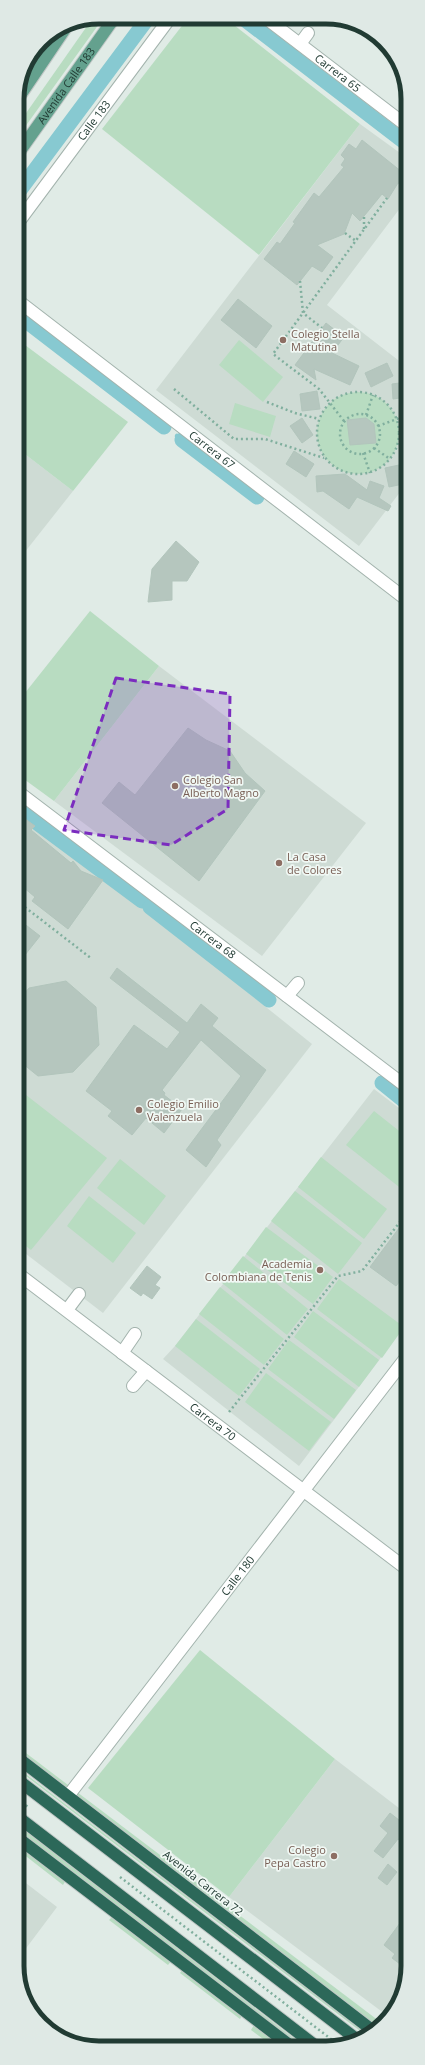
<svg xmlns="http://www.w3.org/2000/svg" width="425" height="2065" viewBox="0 0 425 2065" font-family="'Open Sans',sans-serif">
<rect width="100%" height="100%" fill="#e0ebe6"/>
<g fill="#cedbd4">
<polygon points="360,124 407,158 407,199 327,305 407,367 407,483 359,546 156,390"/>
<polygon points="17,448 73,491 17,562"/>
<polygon points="159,666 366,823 262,956 54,801"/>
<polygon points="17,813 139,905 312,1044 103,1313 17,1247"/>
<polygon points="374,1089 408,1115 408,1322 299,1466 163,1359 175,1346"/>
<polygon points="335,1759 408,1815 408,1971 402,1997 389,2017 229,1897"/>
<polygon points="18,1877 57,1907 18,1959"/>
</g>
<g fill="#b8dcc1">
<polygon points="104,17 17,138 17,126 92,19"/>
<polygon points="188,18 225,18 360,124 259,255 102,129"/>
<polygon points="17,339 128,422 73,491 17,448"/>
<polygon points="239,340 283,377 263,402 219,365"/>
<circle cx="358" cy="433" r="41"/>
<polygon points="235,403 276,416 270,437 229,424"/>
<polygon points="90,611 159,666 54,801 17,774 17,703"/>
<polygon points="17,1088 107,1158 31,1250 17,1239"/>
<polygon points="374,1111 408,1138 408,1194 346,1145"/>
<polygon points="321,1157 387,1209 364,1239 298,1187"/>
<polygon points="120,1159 166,1196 144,1225 97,1188"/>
<polygon points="295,1191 362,1243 338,1274 271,1221"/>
<polygon points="89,1196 136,1233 113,1263 67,1226"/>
<polygon points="266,1227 333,1277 313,1304 246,1254"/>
<polygon points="243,1256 308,1309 287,1335 222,1283"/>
<polygon points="339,1279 404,1327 382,1358 317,1309"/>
<polygon points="220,1287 284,1339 264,1365 199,1314"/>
<polygon points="313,1311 379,1360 359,1387 294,1337"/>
<polygon points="196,1319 260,1369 239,1396 175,1346"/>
<polygon points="289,1340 356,1390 334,1419 268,1369"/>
<polygon points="266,1373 331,1422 309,1451 245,1402"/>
<polygon points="200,1650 335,1759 229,1897 88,1788"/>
<polygon points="18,1747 68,1785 65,1789 18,1753"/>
<polygon points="18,1768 366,2033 364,2034 18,1770"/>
<polygon points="77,1792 383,2024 377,2027 74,1796"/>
<polygon points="18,1825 305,2047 300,2047 18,1830"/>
<polygon points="18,1843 66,1880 63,1885 18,1850"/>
<polygon points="113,1916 172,1960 168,1965 109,1920"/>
<polygon points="183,1969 243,2014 240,2019 180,1973"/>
<polygon points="254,2025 283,2047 274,2047 251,2030"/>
</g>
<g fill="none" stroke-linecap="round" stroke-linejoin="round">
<polyline stroke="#87c9d1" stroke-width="4.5" points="177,436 182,440"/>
<g stroke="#87c9d1" stroke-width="15">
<polyline points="244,19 407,144"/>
<polyline points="17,194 148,18"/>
<polyline points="17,314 164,427"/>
<polyline points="182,440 257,497"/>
<polyline points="17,808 142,901"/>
<polyline points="150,907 269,1000"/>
<polyline points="382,1083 408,1104"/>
</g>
</g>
<g fill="#b5c6be" stroke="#b2c5bc">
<polygon points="362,140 407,176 401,184 398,183 388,199 382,194 360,221 352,213 344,234 317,245 333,257 322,272 312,266 297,285 264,259 277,242 280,244 295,223 293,222 314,193 319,197 344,167 341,165 345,159 341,155 349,144 356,149"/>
<polygon points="238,299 272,326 256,348 221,320"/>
<polygon points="326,323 344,337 332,353 359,366 350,385 314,369 316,380 295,365"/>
<polygon points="387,363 393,376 371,387 365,373"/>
<polygon points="407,382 407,397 393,399 392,384"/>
<polygon points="317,391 320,409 302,411 300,394"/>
<polygon points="302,418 313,435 302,443 290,426"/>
<polygon points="366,418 374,424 376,443 350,445 347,420"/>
<polygon points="294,451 314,464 306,477 286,464"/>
<polygon points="399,465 403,484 389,487 385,468"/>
<polygon points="345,474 367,490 370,481 384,486 379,498 391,506 388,511 357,497 349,509 323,491 317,492 316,476"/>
<polygon points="176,541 199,562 187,581 172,581 172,600 148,602 152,569"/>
<polygon points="188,728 206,740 230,751 245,773 265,791 199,881 102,803 119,782 135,795"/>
<polygon points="17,813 35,826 31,830 71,863 73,861 81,871 103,880 68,929 32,901 35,897 17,882"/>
<polygon points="22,922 40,936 17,965 17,928"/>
<polygon points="117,968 187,1023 201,1004 218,1018 212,1026 266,1070 217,1140 221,1145 206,1167 186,1150 241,1076 201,1040 162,1090 165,1093 164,1095 182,1109 164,1133 146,1118 132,1135 108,1116 112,1111 86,1091 134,1025 167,1049 180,1032 110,978"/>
<polygon points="66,981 96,1007 99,1045 73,1072 38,1076 17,1059 17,1002 29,988"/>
<polygon points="408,1216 408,1271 396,1286 370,1267"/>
<polygon points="147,1266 161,1277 155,1285 160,1288 152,1299 143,1293 141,1296 130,1288"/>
<polygon points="390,1813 408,1827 408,1847 398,1839 383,1858 374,1851 388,1833 380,1826"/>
<polygon points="388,1864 397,1872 387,1885 378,1878"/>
<polygon points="408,1912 408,1970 392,1958 395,1954 384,1945"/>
</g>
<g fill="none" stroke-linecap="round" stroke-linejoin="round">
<g stroke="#a3b3ad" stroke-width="14">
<g id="minor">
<path id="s1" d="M267 19 407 126"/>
<polyline points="300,44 308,33"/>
<path id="s2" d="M17 224 170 18"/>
<path id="s3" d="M17 300 407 600"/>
<path id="s4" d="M17 791 408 1088"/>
<polyline points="287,996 298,983"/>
<path id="s5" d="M17 1273 408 1570"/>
<polyline points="67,1310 79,1294"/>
<polyline points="122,1353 135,1334"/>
<polyline points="133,1386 146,1371"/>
<path id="s6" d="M68 1796 408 1355"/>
</g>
</g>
<g stroke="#c1c8c6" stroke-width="14">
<g id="major">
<polyline points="17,100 69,23"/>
<path id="s7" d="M17 155 115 17"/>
</g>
</g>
<g stroke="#c1c8c6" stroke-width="14">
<g id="highway">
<polyline points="18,1758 372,2030"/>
<polyline points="18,1780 355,2038"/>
<polyline points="18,1817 317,2047"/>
<polyline points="18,1838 292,2047"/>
</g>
</g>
<g stroke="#80af9e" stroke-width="2.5" stroke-dasharray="2 3" stroke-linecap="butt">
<polyline points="82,27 86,20"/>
<polyline points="17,121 25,110"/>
<polyline points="364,217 364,230"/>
<polyline points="345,233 356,241"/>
<polyline points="300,281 303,313 322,328"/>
<polyline points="174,389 234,439 265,439 324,458"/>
<circle cx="358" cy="433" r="41"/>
<polyline points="267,402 295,413 319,419"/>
<circle cx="360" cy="434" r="20"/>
<polyline points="366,415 373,395"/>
<polyline points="344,421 319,389 273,354 387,198"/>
<polyline points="378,426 397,419 407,412"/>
<polyline points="374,448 390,459"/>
<polyline points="363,453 370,473"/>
<polyline points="17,901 92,959"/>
<polyline points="229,1412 338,1276 362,1271 406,1214 408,1215"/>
<polyline points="18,1799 28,1807"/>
<polyline points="120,1877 340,2046"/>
</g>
<use href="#minor" stroke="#fff" stroke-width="12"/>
<use href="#major" stroke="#64a18e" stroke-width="12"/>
<use href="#highway" stroke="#2c6859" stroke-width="12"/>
</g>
<path fill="#7b2cbf" fill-opacity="0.2" stroke="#7b2cbf" stroke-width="3" stroke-dasharray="8 5" stroke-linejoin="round" d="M116 678 230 694 228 809 171 845 64 830Z"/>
<g fill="#8d6e63" stroke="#f0f8f4" stroke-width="1.5">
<circle cx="283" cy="340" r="4"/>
<circle cx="175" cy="786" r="4"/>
<circle cx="279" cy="863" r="4"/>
<circle cx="139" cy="1110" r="4"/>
<circle cx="320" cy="1270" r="4"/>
<circle cx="334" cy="1856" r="4"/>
</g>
<g text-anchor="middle" stroke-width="3.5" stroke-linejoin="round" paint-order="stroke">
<g font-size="11" fill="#213b33" stroke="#f0f8f4">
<text dy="4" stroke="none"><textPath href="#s1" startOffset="89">Carrera 65</textPath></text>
<text dy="4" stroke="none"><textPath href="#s7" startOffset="85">Avenida Calle 183</textPath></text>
<text dy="4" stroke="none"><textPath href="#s2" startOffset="129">Calle 183</textPath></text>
<text dy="4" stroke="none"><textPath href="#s3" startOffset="246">Carrera 67</textPath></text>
<text dy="4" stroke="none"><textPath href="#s4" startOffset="246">Carrera 68</textPath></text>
<text dy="4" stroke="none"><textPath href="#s5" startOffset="246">Carrera 70</textPath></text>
<text dy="4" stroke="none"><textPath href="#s6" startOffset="278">Calle 180</textPath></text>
<text transform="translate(203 1883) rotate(38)" y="4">Avenida Carrera 72</text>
</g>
<g font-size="11" fill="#785e54" stroke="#f0f8f4" text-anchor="start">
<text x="291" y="338">Colegio Stella<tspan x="291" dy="13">Matutina</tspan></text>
<text x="183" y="784">Colegio San<tspan x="183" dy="13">Alberto Magno</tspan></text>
<text x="287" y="861">La Casa<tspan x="287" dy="13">de Colores</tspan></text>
<text x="147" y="1108">Colegio Emilio<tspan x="147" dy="13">Valenzuela</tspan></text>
<text x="312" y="1268" text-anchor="end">Academia<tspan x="312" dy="13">Colombiana de Tenis</tspan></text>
<text x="326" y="1854" text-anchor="end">Colegio<tspan x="326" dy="13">Pepa Castro</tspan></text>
</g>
</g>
<path d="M0 0H425V2065H0ZM99 24H326A75 75 0 0 1 401 99V1966A75 75 0 0 1 326 2041H99A75 75 0 0 1 24 1966V99A75 75 0 0 1 99 24Z" fill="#dfe9e5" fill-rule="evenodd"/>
<path fill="none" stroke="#213b33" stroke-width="5" d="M99 24H326A75 75 0 0 1 401 99V1966A75 75 0 0 1 326 2041H99A75 75 0 0 1 24 1966V99A75 75 0 0 1 99 24Z"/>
</svg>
